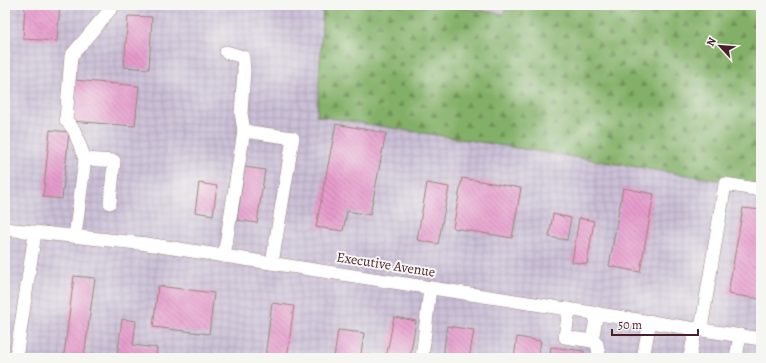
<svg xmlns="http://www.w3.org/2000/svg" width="766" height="363" viewBox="0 0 766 363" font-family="Alegreya,serif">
<defs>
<pattern id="industrial-grid" width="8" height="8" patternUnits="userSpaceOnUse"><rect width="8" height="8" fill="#cabfd6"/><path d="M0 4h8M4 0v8" fill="none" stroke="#afa4b8"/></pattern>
<pattern id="forest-firs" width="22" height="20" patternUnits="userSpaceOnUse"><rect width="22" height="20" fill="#83b068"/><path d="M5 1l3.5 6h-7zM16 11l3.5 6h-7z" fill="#6d8f56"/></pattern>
<pattern id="building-back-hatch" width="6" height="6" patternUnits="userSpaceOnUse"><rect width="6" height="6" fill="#e69bcc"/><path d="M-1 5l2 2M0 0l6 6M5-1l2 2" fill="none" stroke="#bc7ea6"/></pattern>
</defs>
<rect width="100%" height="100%" fill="#f6f6f2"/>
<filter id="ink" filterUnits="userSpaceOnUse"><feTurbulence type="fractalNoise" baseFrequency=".025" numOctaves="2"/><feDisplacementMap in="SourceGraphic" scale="8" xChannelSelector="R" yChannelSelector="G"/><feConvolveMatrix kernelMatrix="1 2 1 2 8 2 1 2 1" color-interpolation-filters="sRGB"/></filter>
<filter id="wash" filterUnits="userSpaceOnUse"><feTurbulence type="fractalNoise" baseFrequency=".012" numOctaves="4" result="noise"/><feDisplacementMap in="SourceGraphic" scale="16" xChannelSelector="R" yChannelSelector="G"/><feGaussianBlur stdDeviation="0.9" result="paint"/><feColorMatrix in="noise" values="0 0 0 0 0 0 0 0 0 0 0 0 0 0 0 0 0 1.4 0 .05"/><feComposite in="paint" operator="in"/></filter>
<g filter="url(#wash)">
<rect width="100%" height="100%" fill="#ede8cf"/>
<g fill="url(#industrial-grid)">
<polygon points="5,5 323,5 317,115 761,187 761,358 5,358"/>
<polygon points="442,5 506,5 504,14"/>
</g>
<polygon fill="url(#forest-firs)" stroke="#66684a" points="323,5 442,5 504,14 506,5 761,5 761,187 317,116"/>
<g id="blocks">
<g fill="url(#building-back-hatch)">
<polygon points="25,5 60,5 57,41 23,39"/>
<polygon points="128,16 152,17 149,69 124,67"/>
<polygon points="75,80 139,86 135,126 71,121"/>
<polygon points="336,124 386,133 370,215 347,211 343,231 316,227"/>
<polygon points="50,130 69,132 62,199 43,197"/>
<polygon points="245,167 265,170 257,223 237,220"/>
<polygon points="462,178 521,188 512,238 453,228"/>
<polygon points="199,183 217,186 213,215 195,212"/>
<polygon points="427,183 449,187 438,244 417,240"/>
<polygon points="623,188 654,194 640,272 609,266"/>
<polygon points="743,208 761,210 761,299 728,294"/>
<polygon points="553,214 571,218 567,240 549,237"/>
<polygon points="579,218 594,221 587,264 572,262"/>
<polygon points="74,276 95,278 84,357 64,355"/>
<polygon points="158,286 214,293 209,334 153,327"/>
<polygon points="272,303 294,306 287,358 265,358"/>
<polygon points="394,317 416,321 410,358 386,358"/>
<polygon points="122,319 136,321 133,345 157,348 156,358 128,358 117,357"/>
<polygon points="447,326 474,330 469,358 443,358"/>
<polygon points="338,330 364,333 361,354 374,356 374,358 334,358"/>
<polygon points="517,337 541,341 538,358 514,358"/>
<polygon points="551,347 584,351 583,358 550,358"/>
</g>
</g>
</g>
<g filter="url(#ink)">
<use href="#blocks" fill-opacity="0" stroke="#9c847d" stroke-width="1"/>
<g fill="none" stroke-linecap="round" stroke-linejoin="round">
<g stroke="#9c847d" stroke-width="14">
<g id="minor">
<polyline points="226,52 243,57 244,71 241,113 244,131"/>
<polyline points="85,159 74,130 66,120 71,56 114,5"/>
<polyline points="5,229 147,244 761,339"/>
<polyline points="75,236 85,159 114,161 110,203"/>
<polyline points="224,256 244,131 293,138 272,263"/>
<polyline points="569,309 565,337 592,341 597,313"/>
<polyline points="701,329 725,184 761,190"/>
<polyline points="592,341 597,344 599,354 599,358"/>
<polyline points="16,358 35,233"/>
<polyline points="422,358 430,288"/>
<polyline points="643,358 650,321"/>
<polyline points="688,358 690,356 696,328"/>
<polyline points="736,358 740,335"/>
</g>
</g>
<use href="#minor" stroke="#fff" stroke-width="13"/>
</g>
</g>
<g text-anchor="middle" stroke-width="4" stroke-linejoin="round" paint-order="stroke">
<g font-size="14" fill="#4a1f2b" stroke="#f6f6f2">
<text transform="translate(386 264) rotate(9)" y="5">Executive Avenue</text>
</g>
</g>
<rect width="766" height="363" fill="none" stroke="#f6f6f2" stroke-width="20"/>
<g transform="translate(720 46) rotate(296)" stroke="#f6f6f2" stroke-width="3" paint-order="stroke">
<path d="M0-3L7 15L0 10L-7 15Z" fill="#4a1f2b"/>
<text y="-6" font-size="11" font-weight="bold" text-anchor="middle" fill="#4a1f2b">N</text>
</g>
<path d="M612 329v6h86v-6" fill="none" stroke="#4a1f2b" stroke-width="2"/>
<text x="618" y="329" font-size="12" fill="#4a1f2b" stroke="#f6f6f2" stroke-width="3" paint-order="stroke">50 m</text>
</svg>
